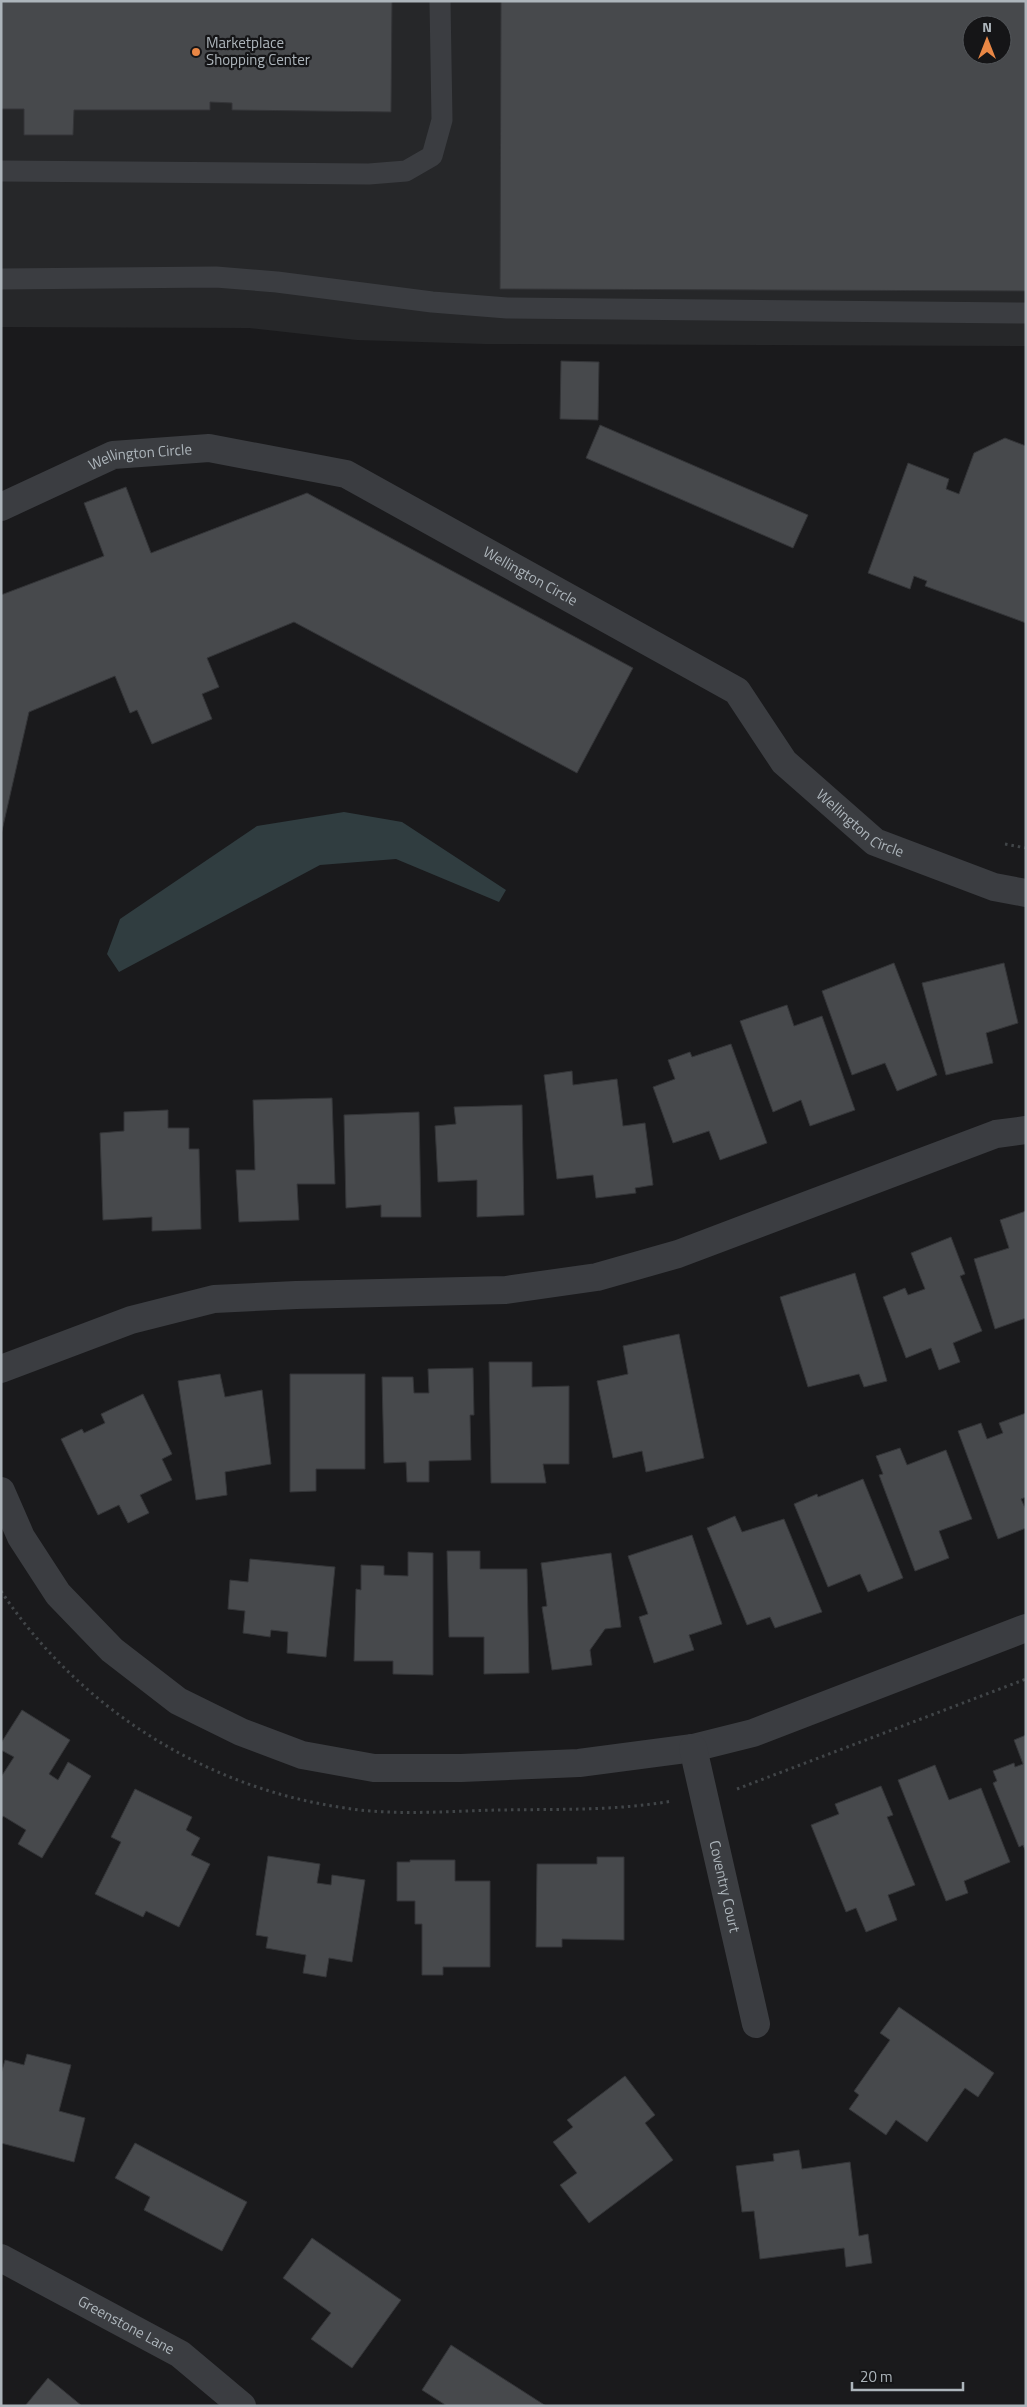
<svg xmlns="http://www.w3.org/2000/svg" width="1027" height="2407" viewBox="0 0 1027 2407" font-family="'Titillium Web',sans-serif">
<rect width="100%" height="100%" fill="#1a1a1c"/>
<path fill="#262729" fill-rule="evenodd" d="M1 1H1026V346L485 344 357 340 249 328 1 327ZM972 25H1002V55H972Z"/>
<polygon fill="#303d40" points="344,812 402,822 506,890 499,902 396,859 320,865 119,972 107,954 120,919 257,826"/>
<g fill="#47494c" stroke="#343538" fill-rule="evenodd">
<polygon points="1,1 392,1 391,112 232,110 232,103 210,102 210,110 74,110 73,135 24,135 24,109 1,109"/>
<path d="M501 1H1026V291L500 289ZM972 25H1002V55H972Z"/>
<polygon points="561,361 599,362 598,420 560,419"/>
<polygon points="600,425 808,515 793,548 586,458"/>
<polygon points="1005,438 1026,446 1026,623 925,586 927,581 914,576 910,589 868,573 908,463 949,479 946,489 959,494 974,453"/>
<polygon points="126,487 151,553 307,493 633,668 577,773 294,622 207,658 219,687 202,694 212,719 152,744 137,710 130,713 115,676 29,712 1,835 1,595 104,556 84,503"/>
<polygon points="894,963 937,1075 897,1091 885,1063 852,1075 822,991"/>
<polygon points="1004,963 1018,1023 986,1033 993,1063 946,1075 922,983"/>
<polygon points="787,1005 794,1026 822,1016 855,1110 810,1126 801,1100 773,1112 740,1021"/>
<polygon points="731,1044 767,1143 720,1160 709,1131 673,1143 653,1087 675,1079 668,1060 690,1052 692,1057"/>
<polygon points="572,1071 573,1085 617,1079 623,1126 645,1123 653,1185 635,1188 636,1193 596,1198 593,1175 557,1179 544,1075"/>
<polygon points="332,1098 335,1184 297,1184 299,1220 239,1222 236,1170 255,1170 253,1100"/>
<polygon points="522,1105 524,1215 477,1217 477,1180 438,1182 435,1126 456,1124 454,1107"/>
<polygon points="168,1110 168,1128 189,1128 189,1149 199,1149 201,1229 152,1231 152,1217 103,1220 100,1133 124,1131 124,1112"/>
<polygon points="419,1112 421,1217 381,1217 381,1205 346,1208 344,1115"/>
<polygon points="1026,1211 1026,1318 995,1329 974,1259 1009,1248 1000,1220"/>
<polygon points="951,1237 965,1274 960,1276 982,1331 953,1343 960,1362 939,1370 931,1348 906,1358 883,1297 905,1288 908,1295 925,1289 911,1253"/>
<polygon points="855,1273 887,1381 864,1387 859,1374 808,1387 780,1297"/>
<polygon points="679,1334 704,1458 646,1472 642,1451 613,1458 597,1381 628,1374 623,1346"/>
<polygon points="489,1362 532,1362 532,1387 569,1386 569,1464 543,1464 546,1483 491,1483"/>
<polygon points="473,1368 474,1415 470,1415 471,1460 429,1461 429,1482 407,1482 406,1462 384,1463 382,1377 413,1377 414,1393 429,1393 428,1369"/>
<polygon points="220,1374 225,1397 262,1390 271,1464 225,1472 227,1495 196,1500 178,1381"/>
<polygon points="290,1374 365,1374 365,1469 316,1469 316,1491 290,1492"/>
<polygon points="143,1394 172,1454 162,1459 172,1480 140,1495 149,1513 128,1523 119,1505 98,1515 61,1439 82,1429 84,1433 105,1423 101,1414"/>
<polygon points="1026,1413 1026,1497 1021,1499 1026,1510 1026,1528 998,1539 958,1431 981,1423 987,1439 1003,1433 999,1423"/>
<polygon points="900,1448 907,1465 946,1450 972,1519 939,1531 949,1558 915,1571 879,1475 883,1474 876,1456"/>
<polygon points="863,1479 903,1578 868,1592 860,1574 828,1587 794,1504 817,1494 818,1497"/>
<polygon points="735,1516 742,1532 784,1519 822,1612 775,1628 770,1617 747,1625 707,1528"/>
<polygon points="692,1535 722,1624 689,1635 694,1650 654,1663 639,1617 648,1614 628,1556"/>
<polygon points="447,1551 480,1551 480,1569 527,1569 529,1673 484,1674 484,1637 449,1637"/>
<polygon points="408,1552 433,1553 433,1675 393,1674 393,1661 354,1661 356,1589 361,1590 361,1565 384,1566 384,1575 408,1576"/>
<polygon points="611,1553 621,1627 605,1629 590,1650 592,1665 552,1670 542,1607 547,1606 541,1563"/>
<polygon points="250,1559 335,1567 326,1657 287,1653 288,1632 271,1630 270,1637 243,1633 245,1611 228,1609 230,1580 248,1582"/>
<polygon points="22,1710 70,1740 49,1774 58,1780 68,1762 91,1776 42,1858 18,1844 26,1830 3,1816 1,1819 1,1777 14,1757 1,1750 1,1743"/>
<polygon points="1026,1735 1026,1852 1023,1845 1019,1847 993,1783 997,1781 993,1771 1014,1763 1015,1767 1023,1764 1014,1740"/>
<polygon points="935,1765 949,1800 981,1788 1010,1862 964,1881 968,1893 946,1901 898,1780"/>
<polygon points="881,1786 893,1815 887,1817 915,1885 888,1895 897,1920 866,1932 856,1908 846,1912 811,1825 839,1814 835,1804"/>
<polygon points="135,1789 192,1817 186,1830 200,1838 191,1855 210,1864 179,1927 146,1911 143,1917 95,1894 121,1842 111,1837"/>
<polygon points="268,1856 320,1864 317,1883 331,1885 332,1875 365,1880 352,1962 329,1958 326,1977 303,1973 306,1955 266,1948 268,1937 256,1935"/>
<polygon points="597,1857 624,1857 624,1940 562,1939 562,1947 536,1947 537,1864 597,1864"/>
<polygon points="410,1860 455,1860 455,1881 490,1881 490,1967 443,1967 443,1975 422,1975 422,1924 415,1924 415,1901 397,1901 397,1862 410,1862"/>
<polygon points="899,2007 994,2073 978,2097 965,2088 927,2142 896,2120 886,2135 849,2109 859,2095 854,2091 890,2040 880,2033"/>
<polygon points="27,2054 71,2065 59,2111 85,2118 74,2162 1,2143 1,2074 5,2060 24,2065"/>
<polygon points="625,2076 655,2115 645,2123 673,2160 589,2223 560,2185 577,2173 553,2142 573,2127 567,2120"/>
<polygon points="135,2143 247,2202 222,2251 144,2210 150,2197 115,2178"/>
<polygon points="799,2150 802,2169 850,2162 859,2236 868,2234 872,2263 846,2267 844,2248 760,2259 754,2211 742,2212 736,2166 774,2161 773,2154"/>
<polygon points="312,2238 401,2300 352,2368 311,2339 331,2313 283,2278"/>
<polygon points="451,2345 546,2406 447,2406 422,2390"/>
<polygon points="48,2378 82,2406 25,2406"/>
</g>
<g fill="none" stroke-linecap="round" stroke-linejoin="round">
<g stroke="#414548" stroke-width="3" stroke-dasharray="2.5 4" stroke-linecap="butt">
<polyline points="1005,844 1026,848"/>
<path d="M1 1591C79 1708 205 1788 345 1808 395 1816 448 1811 499 1810 557 1809 615 1811 672 1801"/>
<polyline points="737,1789 1026,1679"/>
</g>
<g stroke="#3b3d41" stroke-width="21">
<polyline points="1,171 369,174 406,171 432,156 442,120 440,1"/>
<polyline points="1,279 216,277 277,282 432,302 507,308 1026,313"/>
</g>
<g stroke="#3b3d41" stroke-width="28">
<path id="s1" d="M1 507 113 455 209 448 346 474 737 691 784 762 875 842 994 887 1026 893"/>
<polyline points="1,1369 131,1320 214,1299 296,1295 506,1290 597,1277 678,1254 996,1134 1026,1130"/>
<polyline points="1,1491 21,1537 58,1594 112,1650 178,1701 241,1732 302,1755 374,1768 461,1768 579,1763 693,1748 753,1733 1026,1628"/>
<path id="s2" d="M693 1748 756 2024"/>
<path id="s3" d="M1 2258 180 2354 242 2406"/>
</g>
</g>
<circle fill="#e98745" stroke="#151517" stroke-width="2" cx="196" cy="52" r="5"/>
<g text-anchor="middle" stroke-width="4.5" stroke-linejoin="round" paint-order="stroke">
<g font-size="15" fill="#adb5bb" stroke="#151517" text-anchor="start">
<text x="206" y="48">Marketplace<tspan x="206" dy="17">Shopping Center</tspan></text>
</g>
<g font-size="15" fill="#adb5bb" stroke="#151517">
<text dy="5" stroke="none"><textPath href="#s1" startOffset="150">Wellington Circle</textPath></text>
<text dy="5" stroke="none"><textPath href="#s1" startOffset="570">Wellington Circle</textPath></text>
<text dy="5" stroke="none"><textPath href="#s1" startOffset="990">Wellington Circle</textPath></text>
<text dy="5" stroke="none"><textPath href="#s2" startOffset="142">Coventry Court</textPath></text>
<text dy="5" stroke="none"><textPath href="#s3" startOffset="142">Greenstone Lane</textPath></text>
</g>
</g>
<rect width="1027" height="2407" fill="none" stroke="#adb5bb" stroke-width="5"/>
<g transform="translate(987 40)"><circle r="24" fill="#151517" stroke="#525559"/>
<path d="M0-4L9 19L0 12L-9 19Z" fill="#e98745"/>
<text y="-8" font-size="14" font-weight="bold" text-anchor="middle" fill="#adb5bb">N</text>
</g>
<path d="M852 2382v8h111v-8" fill="none" stroke="#adb5bb" stroke-width="2.5"/>
<text x="860" y="2382" font-size="15" fill="#adb5bb" stroke="#151517" stroke-width="4" paint-order="stroke">20 m</text>
</svg>
